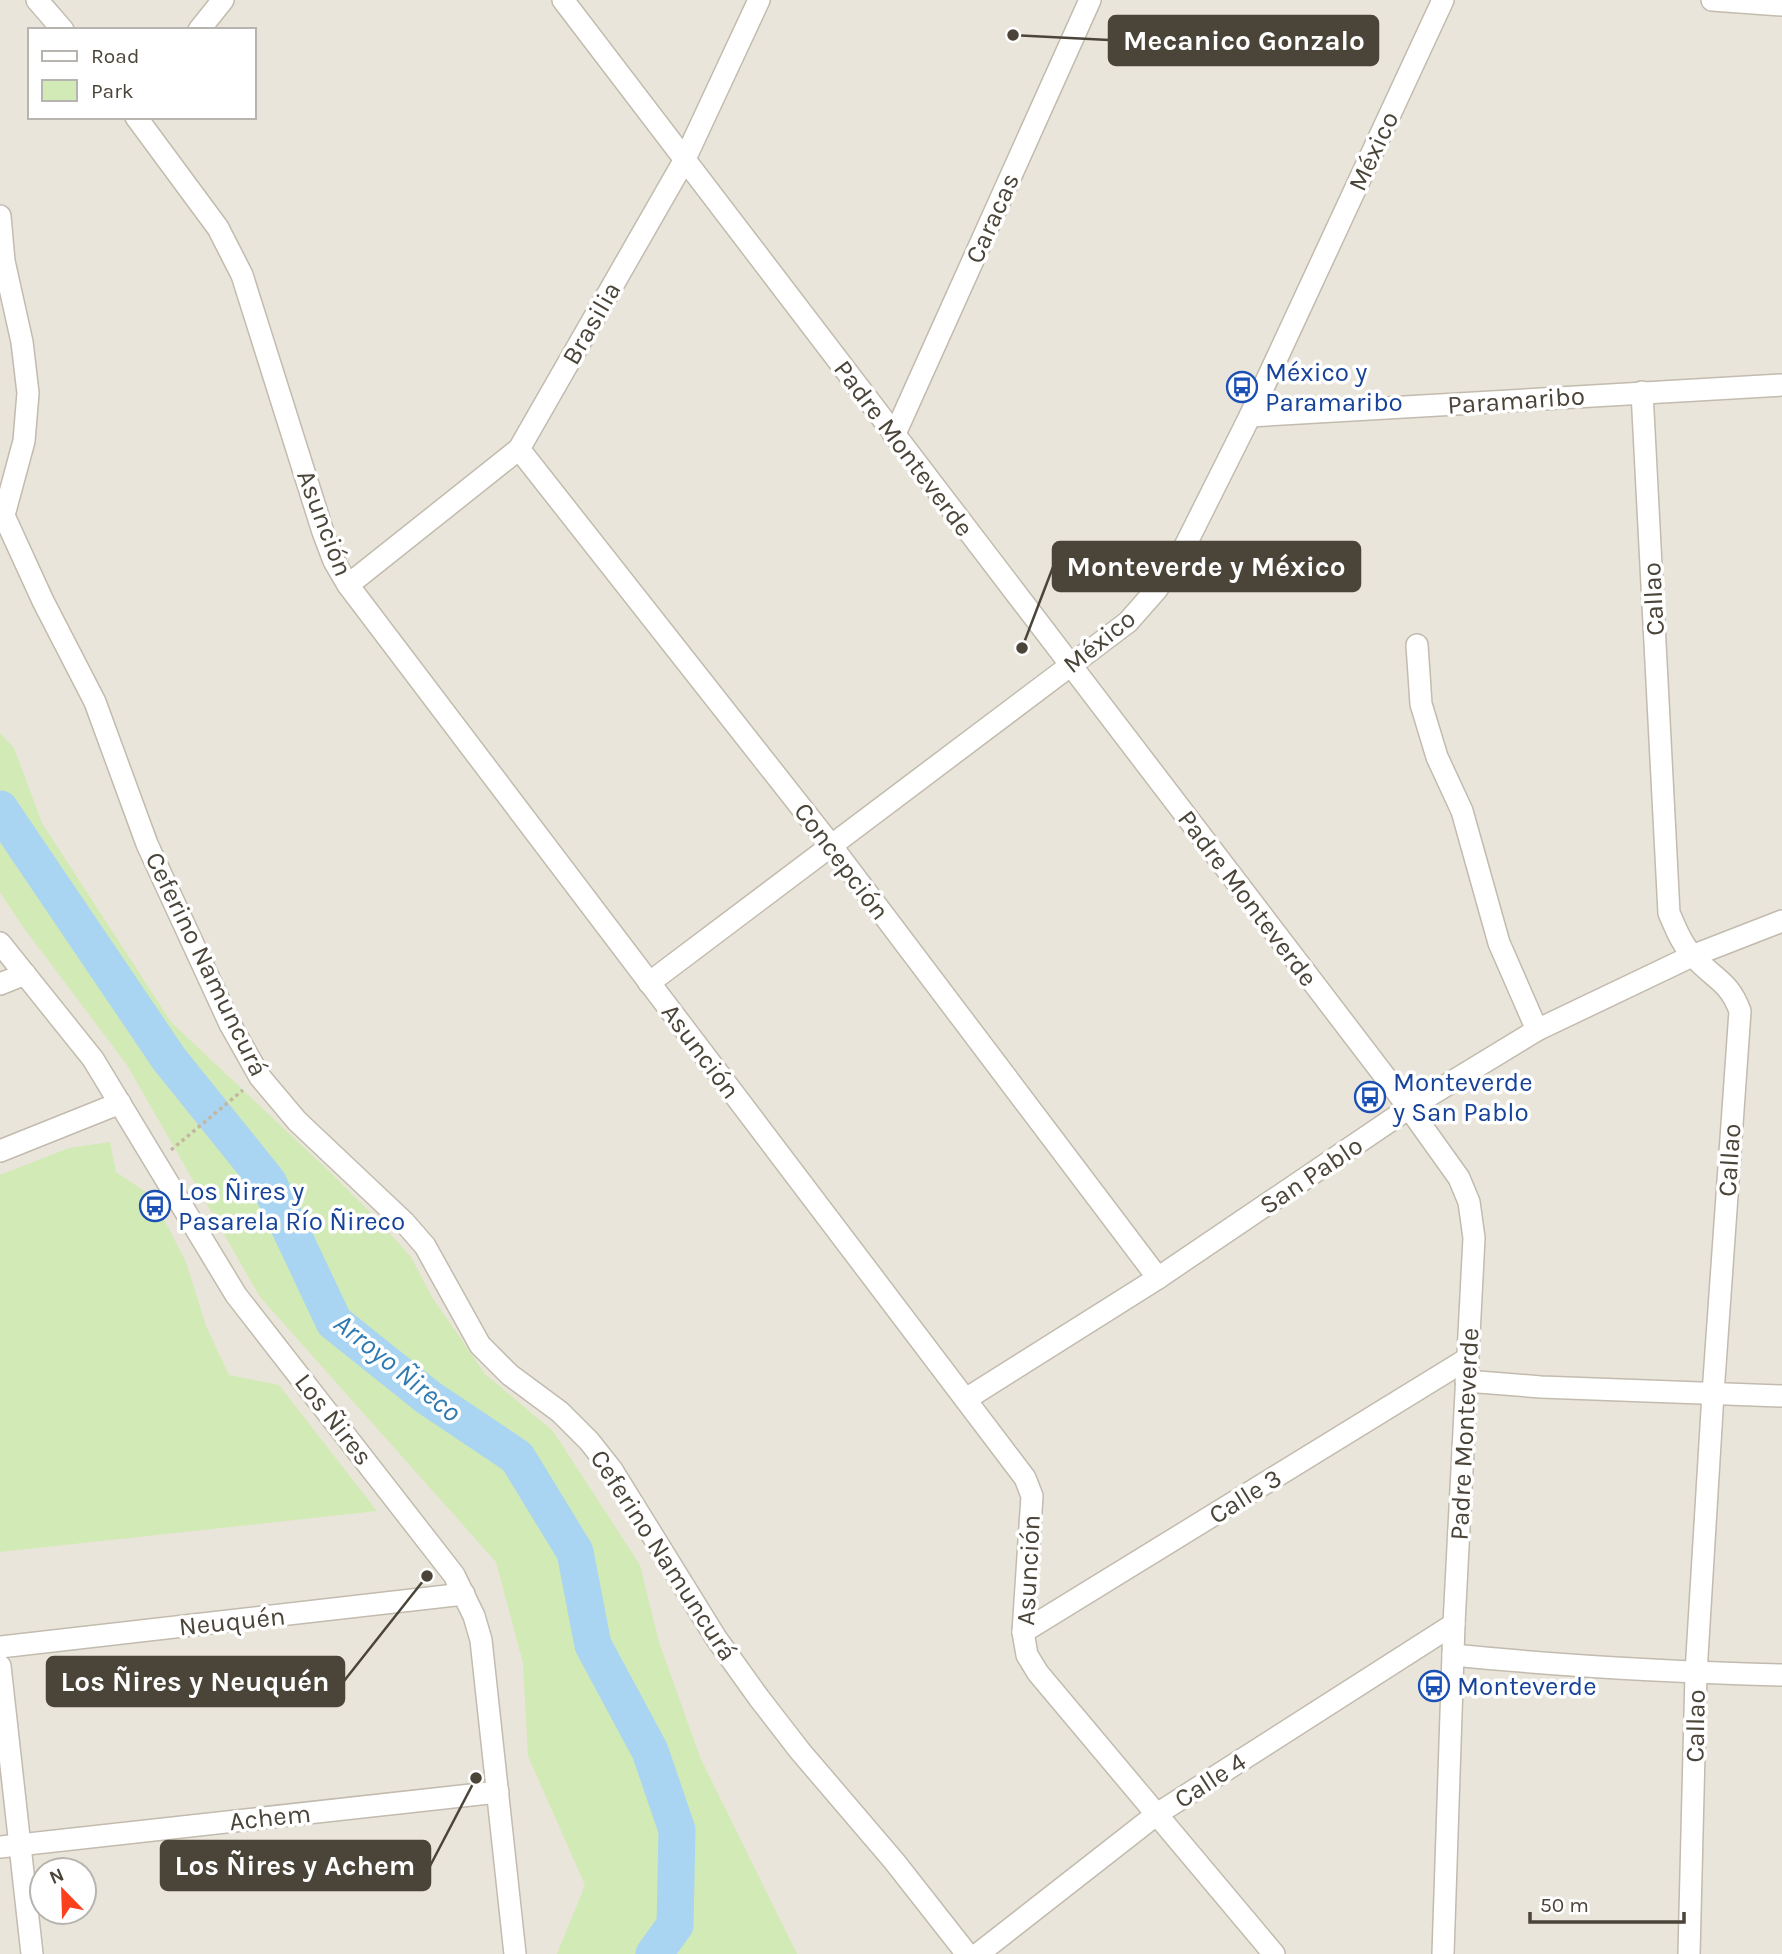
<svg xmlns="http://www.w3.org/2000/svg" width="1782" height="1954" viewBox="0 0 1782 1954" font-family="Karla,sans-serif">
<rect width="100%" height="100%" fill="#f6f3ec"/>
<path fill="#eae5da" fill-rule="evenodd" d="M0 0H1782V1954H0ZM30 30H254V117H30ZM42 1870H84V1912H42Z"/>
<g fill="#d2eab5">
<polygon points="0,733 14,748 42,823 171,1022 331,1173 377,1219 411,1257 432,1297 485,1374 553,1431 640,1565 659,1642 700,1757 797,1954 557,1954 585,1885 528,1756 523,1663 496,1562 260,1297 127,1065 23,927 0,892"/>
<polygon points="110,1142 116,1172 152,1196 186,1262 206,1326 229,1375 279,1385 377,1511 0,1552 0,1175 69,1148"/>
</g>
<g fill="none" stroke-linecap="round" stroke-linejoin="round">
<polyline stroke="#a9d4f2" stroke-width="37" points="0,809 169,1059 268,1182 334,1322 429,1398 517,1457 575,1552 593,1645 650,1751 677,1830 675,1925 654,1954"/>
<g stroke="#c2bbae" stroke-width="24">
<g id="minor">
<polyline points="37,0 63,30"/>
<polyline points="563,0 1409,1108 1459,1178 1469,1202 1474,1238 1454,1624 1443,1954"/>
<polyline points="1712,0 1782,5"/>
<polyline points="199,30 223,0"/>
<polyline points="136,117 218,228 242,275 323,532 334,561 348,585 1025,1478 1032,1496 1023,1632 1027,1655 1038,1673 1274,1954"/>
<polyline points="0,216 4,261 22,342 28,393 24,441 4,515"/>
<path d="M1642 392 1669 913C1676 929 1682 945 1694 957 1714 979 1729 981 1740 1011L1713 1394 1696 1673 1689 1954"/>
<polyline points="1250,416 1782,385"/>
<polyline points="894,436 1090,0"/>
<polyline points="519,449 830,844 1158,1278"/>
<polyline points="0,507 43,601 95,702 147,844 230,1024 260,1077 297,1121 405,1223 425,1246 480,1345 510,1375 560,1412 589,1441 612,1470 716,1638 759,1698 800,1751 894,1861 967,1954"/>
<polyline points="348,585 519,449 684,161 759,0"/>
<polyline points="1417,645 1421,704 1437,757 1462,811 1499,943 1537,1030"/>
<polyline points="0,943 93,1059 236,1295 454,1575 474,1616 481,1640 515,1954"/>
<polyline points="649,983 1128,622 1157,589 1184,548 1250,416 1443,0"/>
<polyline points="0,984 25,974"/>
<polyline points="0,1151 120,1103"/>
<polyline points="1466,1381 1541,1387 1782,1396"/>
<polyline points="966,1399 1158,1278 1409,1108 1537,1030 1692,956 1782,921"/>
<polyline points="1023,1632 1467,1359"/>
<polyline points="0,1647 464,1594"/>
<path d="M1453 1655C1563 1666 1672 1672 1782 1675"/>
<polyline points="0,1666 32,1954"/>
<polyline points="0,1847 498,1792"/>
<polyline points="978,1954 1157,1814 1454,1624"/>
</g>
</g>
<polyline stroke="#c4b79f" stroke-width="3.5" stroke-dasharray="3.5 3.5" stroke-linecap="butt" points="171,1150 243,1090"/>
<use href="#minor" stroke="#fff" stroke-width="21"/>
</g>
<defs>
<g id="bus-ring" transform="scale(1.575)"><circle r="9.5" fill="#fff" stroke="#1a4fb4" stroke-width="1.5"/><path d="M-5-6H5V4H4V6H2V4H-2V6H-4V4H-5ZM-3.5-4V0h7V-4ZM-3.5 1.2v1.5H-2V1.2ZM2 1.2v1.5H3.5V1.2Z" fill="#1a4fb4"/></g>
</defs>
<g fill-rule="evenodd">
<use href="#bus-ring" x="1242" y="387"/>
<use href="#bus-ring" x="1370" y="1097"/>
<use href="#bus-ring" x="155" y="1206"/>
<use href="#bus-ring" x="1434" y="1686"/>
</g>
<g text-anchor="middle" stroke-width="7" stroke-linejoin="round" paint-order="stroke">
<g font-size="26" fill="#4b4439" stroke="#fff">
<text transform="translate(1373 151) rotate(-65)" y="9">México</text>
<text transform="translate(992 218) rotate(-66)" y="9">Caracas</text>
<text transform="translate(591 323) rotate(-60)" y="9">Brasilia</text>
<text transform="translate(1516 400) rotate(-4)" y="9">Paramaribo</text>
<text transform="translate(904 448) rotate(53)" y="9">Padre Monteverde</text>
<text transform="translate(325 523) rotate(69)" y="9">Asunción</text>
<text transform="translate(1653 599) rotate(-93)" y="9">Callao</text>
<text transform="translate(1099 641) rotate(-39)" y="9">México</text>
<text transform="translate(842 861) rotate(53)" y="9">Concepción</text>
<text transform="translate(1248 898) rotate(53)" y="9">Padre Monteverde</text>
<text transform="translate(207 964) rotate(64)" y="9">Ceferino Namuncurá</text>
<text transform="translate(701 1051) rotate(53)" y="9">Asunción</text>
<text transform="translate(1729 1160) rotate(-86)" y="9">Callao</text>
<text transform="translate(1311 1175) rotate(-34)" y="9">San Pablo</text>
<text transform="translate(334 1419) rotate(52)" y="9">Los Ñires</text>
<text transform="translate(1464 1434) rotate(-87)" y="9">Padre Monteverde</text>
<text transform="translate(1245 1496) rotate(-32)" y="9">Calle 3</text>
<text transform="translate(664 1555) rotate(57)" y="9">Ceferino Namuncurá</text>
<text transform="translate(1028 1570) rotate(-87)" y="9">Asunción</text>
<text transform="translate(232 1621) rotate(-6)" y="9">Neuquén</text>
<text transform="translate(1695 1726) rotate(-89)" y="9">Callao</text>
<text transform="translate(1210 1780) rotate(-33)" y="9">Calle 4</text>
<text transform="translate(270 1817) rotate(-6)" y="9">Achem</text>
</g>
<g font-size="26" fill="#164399" stroke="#fff" text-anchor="start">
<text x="1265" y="381">México y<tspan x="1265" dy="30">Paramaribo</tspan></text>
<text x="1393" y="1091">Monteverde<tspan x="1393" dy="30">y San Pablo</tspan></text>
<text x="178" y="1200">Los Ñires y<tspan x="178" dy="30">Pasarela Río Ñireco</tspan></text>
<text x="1457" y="1695">Monteverde</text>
</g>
<g font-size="28" font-style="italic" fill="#2e7ab2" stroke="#fff">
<text transform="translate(398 1367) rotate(39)" y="10">Arroyo Ñireco</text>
</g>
</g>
<path fill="none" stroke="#4b4439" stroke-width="2.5" d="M1013 35L1109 40M1022 648L1053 567M427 1576L344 1681M476 1778L430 1866"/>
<g fill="#4b4439" stroke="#fff" stroke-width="2.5">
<circle cx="1013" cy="35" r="7"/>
<circle cx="1022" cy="648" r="7"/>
<circle cx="427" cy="1576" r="7"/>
<circle cx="476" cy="1778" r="7"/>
</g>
<g fill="#4b4439" stroke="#4b4439" stroke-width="2.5">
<rect x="1109" y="16" width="269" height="49" rx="7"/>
<rect x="1053" y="542" width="307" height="49" rx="7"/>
<rect x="47" y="1657" width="297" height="49" rx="7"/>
<rect x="161" y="1841" width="269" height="49" rx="7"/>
</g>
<g font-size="28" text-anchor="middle" font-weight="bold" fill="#fff">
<text x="1244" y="50">Mecanico Gonzalo</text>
<text x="1206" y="576">Monteverde y México</text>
<text x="195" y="1691">Los Ñires y Neuquén</text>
<text x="295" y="1875">Los Ñires y Achem</text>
</g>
<rect x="28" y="28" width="228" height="91" fill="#ffffff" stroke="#b7b4b0" stroke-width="2"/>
<rect x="42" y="51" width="35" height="10" fill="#ffffff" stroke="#b7b4b0" stroke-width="2"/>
<text x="91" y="63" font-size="21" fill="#4b4439">Road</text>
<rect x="42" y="80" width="35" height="21" fill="#d2eab5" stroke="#b7b4b0" stroke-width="2"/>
<text x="91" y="98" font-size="21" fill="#4b4439">Park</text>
<g transform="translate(63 1891) rotate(337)"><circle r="33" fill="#ffffff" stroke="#b7b4b0" stroke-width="2"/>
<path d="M0-5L12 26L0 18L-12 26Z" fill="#fc3f1d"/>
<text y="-10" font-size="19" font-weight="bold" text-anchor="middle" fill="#4b4439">N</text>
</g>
<path d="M1530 1912v10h154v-10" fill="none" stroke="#4b4439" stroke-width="3.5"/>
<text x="1540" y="1912" font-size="21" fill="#4b4439" stroke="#ffffff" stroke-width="5" paint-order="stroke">50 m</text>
</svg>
